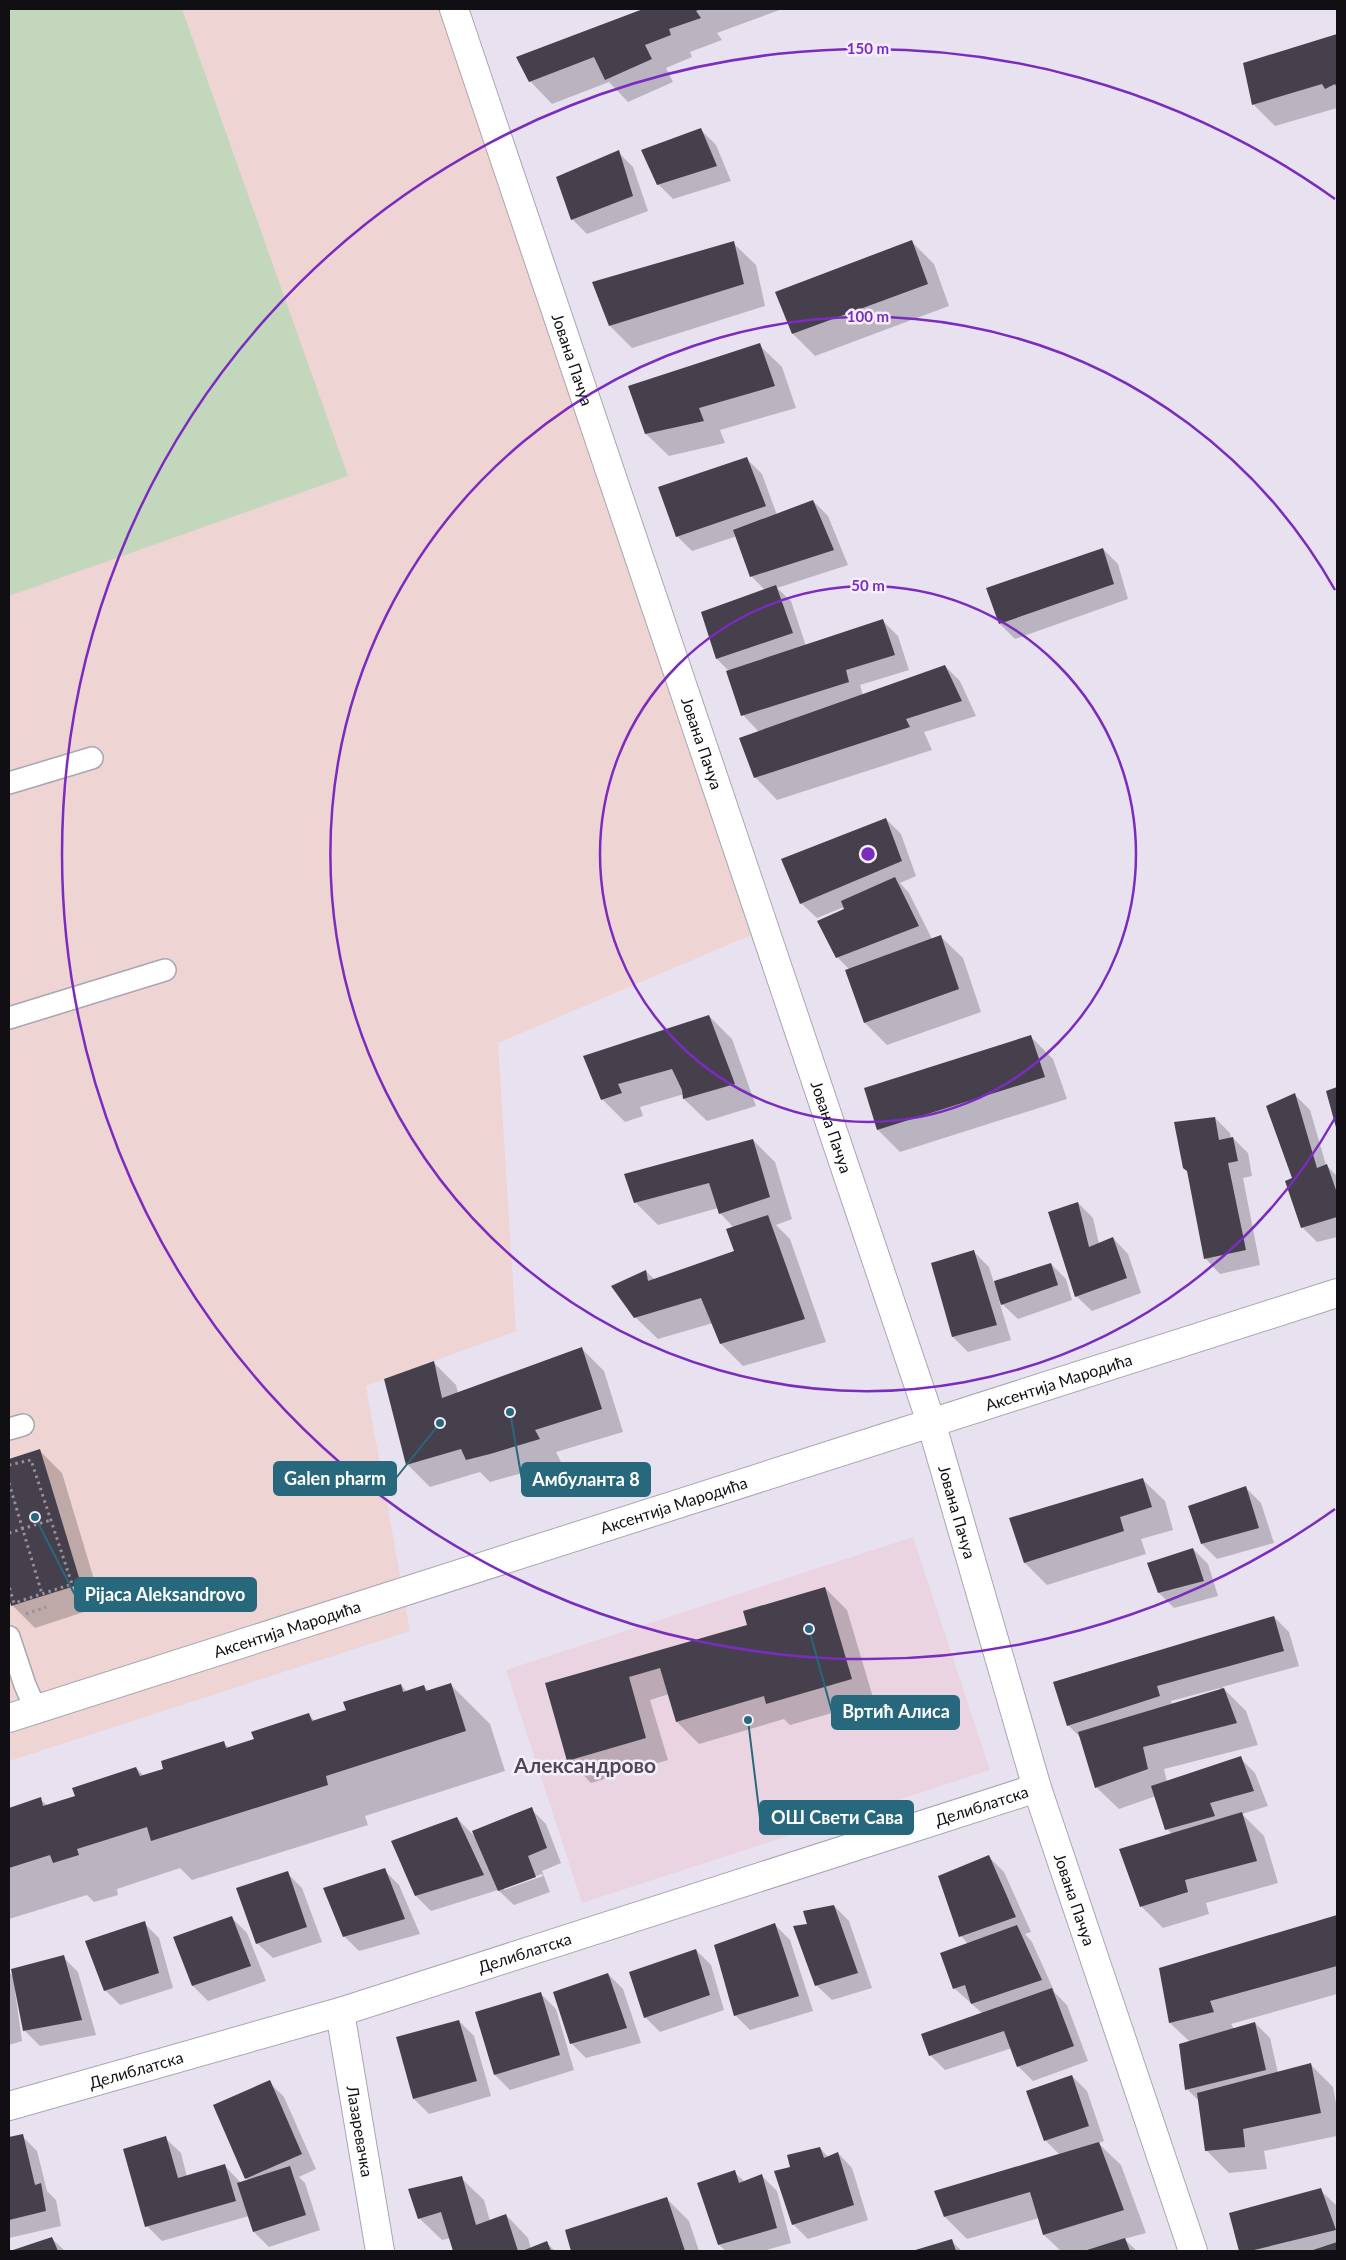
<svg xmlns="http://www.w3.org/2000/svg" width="1346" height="2260" viewBox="0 0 1346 2260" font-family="Lato,sans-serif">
<rect width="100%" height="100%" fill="#e8e2f0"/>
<polygon fill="#eed4d3" points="9,9 454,9 765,929 498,1043 516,1331 366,1386 410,1631 9,1761"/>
<polygon fill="#ead4e1" points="913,1537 990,1770 582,1903 506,1670"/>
<polygon fill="#c3d7bc" points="9,9 182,9 348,476 9,596"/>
<g fill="#0003" fill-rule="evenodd">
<polygon points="647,9 782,9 717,33 722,40 690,52 692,57 666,68 673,82 628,102 609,82 552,104 530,81 517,58"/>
<polygon points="1337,36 1337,108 1275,126 1253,104 1244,64"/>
<polygon points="701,130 716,145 731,181 673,199 658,184"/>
<polygon points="618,152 633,167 648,211 587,234 572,219"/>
<polygon points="911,241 934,264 949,306 815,356 793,334"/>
<polygon points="733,243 756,265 765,306 632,348 610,326"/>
<polygon points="759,345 782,367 796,408 720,430 725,443 669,456 646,434 630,386"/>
<polygon points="747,459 762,474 777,515 813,501 828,516 848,565 777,588 791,601 806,646 883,621 898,636 909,670 860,685 863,695 945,666 960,681 976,716 924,732 932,750 777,800 755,777 759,732 743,715 730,672 717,659 703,613 765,590 751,576 737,536 692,551 677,536"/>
<polygon points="1103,549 1118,564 1128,599 1015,639 1000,624"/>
<polygon points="886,819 901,834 916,876 900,883 909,893 932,939 940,936 963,958 981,1012 887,1045 865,1023 846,971 850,970 837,957 844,907 817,918 801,903 783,859"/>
<polygon points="709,1016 732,1039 756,1106 707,1121 684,1099 684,1094 640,1107 643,1116 625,1122 602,1099 585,1057"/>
<polygon points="1031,1037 1053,1059 1067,1099 900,1152 878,1130"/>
<polygon points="1295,1095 1310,1110 1326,1165 1337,1176 1337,1237 1317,1242 1302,1227 1293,1179"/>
<polygon points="1215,1118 1230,1133 1231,1139 1233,1138 1248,1153 1252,1176 1243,1178 1260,1265 1220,1274 1205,1258 1189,1173 1184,1168"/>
<polygon points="753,1140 775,1162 792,1219 776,1225 790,1239 826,1342 743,1366 721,1344 713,1323 658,1339 635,1317 646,1271 655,1280 736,1252 734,1228 720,1213 718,1208 658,1225 635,1202"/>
<polygon points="1078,1203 1093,1218 1099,1244 1113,1238 1128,1254 1141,1293 1092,1311 1076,1296"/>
<polygon points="974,1252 989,1267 994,1283 1051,1264 1066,1279 1072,1300 1018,1319 999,1301 1011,1340 968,1352 953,1337"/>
<polygon points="581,1348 604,1371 623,1432 556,1452 561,1462 490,1482 480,1472 430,1487 407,1464 434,1363 456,1385 458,1393"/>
<polygon points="40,1451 62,1473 102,1606 35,1628 12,1605 9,1594 9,1460"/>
<polygon points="1142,1479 1165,1501 1173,1530 1141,1539 1146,1554 1047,1585 1025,1563 1010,1519"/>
<polygon points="1246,1488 1261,1503 1274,1543 1217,1559 1202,1544"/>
<polygon points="1193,1549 1208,1564 1218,1596 1174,1608 1159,1593"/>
<polygon points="825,1588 847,1610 874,1701 790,1725 784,1719 699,1744 677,1722 669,1694 650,1700 668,1760 591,1783 569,1760 546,1684 749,1626"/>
<path d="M1274 1617 1289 1632 1299 1666 1222 1687 1246 1711 1258 1745 1164 1769 1167 1782 1240 1758 1255 1773 1268 1806 1242 1814 1264 1836 1278 1883 1206 1903 1209 1914 1163 1928 1141 1906 1172 1834 1167 1829 1156 1796 1119 1809 1096 1787 1081 1738 1069 1726 1054 1682ZM1220 1688V1690L1172 1705 1171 1701Z"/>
<polygon points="450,1684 490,1724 505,1771 365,1816 368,1825 192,1880 180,1868 117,1889 118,1895 94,1902 87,1895 9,1919 9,1809 40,1799 48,1806 76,1797 136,1768 144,1776 165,1770 223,1742 229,1748 255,1740 309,1715 315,1721 347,1711 401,1685 407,1692 424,1687 429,1691"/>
<path d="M531 1809 546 1824 561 1863 542 1871 550 1892 514 1905 498 1890 431 1911 416 1896 457 1818 475 1837ZM542 1874 543 1876 504 1890V1887Z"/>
<polygon points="989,1857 1004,1872 1031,1932 1025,1934 1032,1942 1055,1993 1067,2005 1088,2061 1033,2081 1018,2066 1012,2048 945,2070 930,2055 983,2014 954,1988 968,1944 961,1936"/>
<polygon points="384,1870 399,1885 420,1934 359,1951 344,1936"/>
<polygon points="287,1873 302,1888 322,1942 273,1958 257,1943"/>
<polygon points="834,1906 849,1921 872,1988 832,2000 816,1985 809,1925"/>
<polygon points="1337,1916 1337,1994 1231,2024 1234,2029 1255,2023 1270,2038 1278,2073 1310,2064 1333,2087 1337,2109 1337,2136 1264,2151 1267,2169 1229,2173 1207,2151 1200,2102 1187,2089 1190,2042 1170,2023 1161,1969"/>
<polygon points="232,1918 247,1933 266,1981 208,2001 193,1986 175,1938"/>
<polygon points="144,1923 159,1938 173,1988 120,2005 105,1990"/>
<polygon points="775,1925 790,1940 813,2011 750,2030 735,2015"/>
<polygon points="696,1950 711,1965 724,2010 660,2032 645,2017"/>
<polygon points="63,1957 78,1972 96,2035 40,2046 25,2031 17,1991 15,1991 22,2041 9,2045 9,1972 14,1977"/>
<polygon points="608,1974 623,1989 641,2043 586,2058 571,2043"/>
<polygon points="541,1994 556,2009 574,2070 510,2090 495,2075"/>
<polygon points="459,2021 474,2036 491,2096 429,2114 414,2099"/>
<polygon points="1072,2076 1087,2091 1104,2141 1098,2143 1121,2165 1146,2233 1124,2239 1137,2251 1061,2251 1044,2235 1039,2218 967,2239 945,2217 1060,2155 1045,2140"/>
<polygon points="269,2082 284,2097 316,2169 299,2177 305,2183 320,2230 269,2247 254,2232 249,2216 162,2241 147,2226 165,2138 181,2153 187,2177 225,2166 241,2183 249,2181 246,2178"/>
<polygon points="22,2136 37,2151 47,2191 56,2200 61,2226 9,2238 9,2138"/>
<polygon points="820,2148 828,2157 838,2153 852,2168 868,2220 808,2239 793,2224 792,2168"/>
<polygon points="734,2172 745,2182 762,2176 777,2191 791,2243 763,2251 726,2251 719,2245 699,2184"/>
<polygon points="461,2178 484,2200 490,2221 506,2215 528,2238 531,2249 547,2243 555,2251 455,2251 451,2238 442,2240 419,2218"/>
<polygon points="1320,2190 1336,2205 1337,2209 1337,2251 1240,2251 1231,2214"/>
<polygon points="667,2199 689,2221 699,2251 572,2251 566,2231"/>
<polygon points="51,2238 65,2251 13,2251"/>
<polygon points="951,2241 962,2251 915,2251"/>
</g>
<g fill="#45404c">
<polygon points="643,9 701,9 696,11 701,18 669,29 671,35 645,45 652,59 605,80 594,57 529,82 516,57"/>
<polygon points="1337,34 1337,88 1335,84 1325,89 1322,84 1252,105 1243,63"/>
<polygon points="701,128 717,166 657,185 641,150"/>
<polygon points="619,150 633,196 571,220 556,177"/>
<polygon points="912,240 928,284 792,334 775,292"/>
<polygon points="734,241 744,284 609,326 592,282"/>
<polygon points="760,343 775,386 699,408 704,421 645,434 628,386"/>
<polygon points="747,457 766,506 676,537 658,487"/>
<polygon points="813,500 834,550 750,577 733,530"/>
<polygon points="1103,548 1114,584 999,624 986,588"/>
<polygon points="776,585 793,633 716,659 701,612"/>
<polygon points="883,619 895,655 846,670 849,682 741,716 726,671"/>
<polygon points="945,665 962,701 906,719 910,727 754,778 739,738"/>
<polygon points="886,818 902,861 800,904 781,859"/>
<polygon points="895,877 919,926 836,958 817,921 844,909 841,901"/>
<polygon points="941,935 959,989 864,1023 845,970"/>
<polygon points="709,1015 735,1084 683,1099 682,1090 672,1069 618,1084 622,1093 601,1100 583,1056"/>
<polygon points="1031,1035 1045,1077 877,1130 864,1088"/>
<polygon points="1337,1087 1337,1131 1326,1091"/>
<polygon points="1295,1093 1317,1168 1327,1164 1337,1193 1337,1217 1301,1228 1285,1181 1292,1178 1266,1106"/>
<polygon points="1215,1117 1219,1140 1233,1137 1238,1161 1228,1163 1246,1250 1204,1259 1187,1171 1183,1168 1174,1122"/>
<polygon points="753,1139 770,1197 719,1214 709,1183 634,1203 624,1174"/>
<polygon points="1078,1202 1089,1247 1113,1237 1127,1278 1075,1297 1048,1212"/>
<polygon points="768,1215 805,1319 720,1344 701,1298 634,1318 611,1286 646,1270 648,1281 734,1251 726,1229"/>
<polygon points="974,1250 997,1325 952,1337 931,1263"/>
<polygon points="1051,1263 1058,1285 1001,1305 994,1281"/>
<polygon points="582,1347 602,1409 535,1430 540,1439 490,1454 466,1460 461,1449 406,1465 384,1379 434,1361 442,1398"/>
<polygon points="40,1449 81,1584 11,1606 9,1598 9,1459"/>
<polygon points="1143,1478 1152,1507 1120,1517 1124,1531 1024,1563 1009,1518"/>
<polygon points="1246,1486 1259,1528 1201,1544 1188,1506"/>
<polygon points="1193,1548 1204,1581 1158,1593 1147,1563"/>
<polygon points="825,1587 852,1679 766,1704 764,1696 676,1722 660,1668 629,1677 646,1738 567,1761 545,1683 747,1625 743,1611"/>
<polygon points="1274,1616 1284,1651 1157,1686 1160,1696 1067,1726 1053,1682"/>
<polygon points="451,1683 466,1731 326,1776 328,1785 151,1841 147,1827 77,1849 79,1855 53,1863 50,1855 9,1868 9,1808 41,1797 43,1806 75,1796 72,1788 136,1767 140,1776 163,1769 161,1761 224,1741 226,1748 254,1739 251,1732 309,1713 312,1721 346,1710 343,1702 401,1684 403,1692 424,1685 426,1691"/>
<polygon points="1224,1688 1237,1723 1143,1747 1148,1769 1095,1788 1078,1732"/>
<polygon points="1241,1756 1254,1791 1210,1803 1215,1816 1165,1830 1151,1786"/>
<polygon points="532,1807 547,1848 528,1856 536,1877 498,1891 472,1831"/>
<polygon points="1242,1812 1257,1861 1185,1880 1188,1892 1140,1907 1119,1849"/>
<polygon points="457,1817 484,1875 415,1896 391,1841"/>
<polygon points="989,1855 1016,1917 959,1937 938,1876"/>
<polygon points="385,1868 405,1919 343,1937 323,1888"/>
<polygon points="288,1871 307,1927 256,1944 236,1888"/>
<polygon points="834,1905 858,1973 815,1986 793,1926 807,1924 803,1911"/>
<polygon points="1337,1915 1337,1966 1210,2001 1214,2012 1169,2023 1159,1968"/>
<polygon points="232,1916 251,1966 192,1986 173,1937"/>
<polygon points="145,1921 159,1973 104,1991 85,1941"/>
<polygon points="775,1923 799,1996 734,2016 714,1945"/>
<polygon points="1017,1925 1042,1980 971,2004 965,1985 953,1989 940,1953"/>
<polygon points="696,1949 710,1995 644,2018 629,1972"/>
<polygon points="64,1955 82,2020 23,2031 11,1969"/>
<polygon points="608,1973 627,2028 570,2044 553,1992"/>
<polygon points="1052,1988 1074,2046 1017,2067 1004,2031 929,2056 921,2034"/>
<polygon points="541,1992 560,2055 494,2075 475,2012"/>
<polygon points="459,2020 477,2081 413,2099 396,2037"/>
<polygon points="1255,2022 1266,2070 1185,2090 1179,2044"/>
<polygon points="1311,2063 1321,2113 1243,2129 1245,2147 1205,2151 1197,2093"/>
<polygon points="1072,2075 1089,2126 1044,2141 1026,2091"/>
<polygon points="270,2080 302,2154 245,2179 213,2105"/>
<polygon points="23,2134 35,2185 41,2183 46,2211 9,2220 9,2137"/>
<polygon points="166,2136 178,2178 225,2164 236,2201 145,2227 123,2149"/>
<polygon points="1099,2142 1124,2210 1043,2235 1030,2192 944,2217 934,2191"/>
<polygon points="820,2147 824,2158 838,2152 854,2205 792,2225 774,2171 790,2167 787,2155"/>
<polygon points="290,2166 306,2215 253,2232 237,2183"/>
<polygon points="735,2170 739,2183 762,2174 777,2228 718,2245 697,2183"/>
<polygon points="462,2176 476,2225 506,2214 518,2251 453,2251 441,2212 418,2219 408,2189"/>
<polygon points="1321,2188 1336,2230 1250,2251 1239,2251 1229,2213"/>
<polygon points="667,2197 685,2251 571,2251 565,2230"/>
<polygon points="52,2237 58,2251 10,2251"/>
<polygon points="1125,2238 1130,2251 1084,2251"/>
<polygon points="952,2239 956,2251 912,2251"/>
<polygon points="547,2241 551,2251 522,2251"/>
<polygon points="1337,2242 1337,2251 1310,2251"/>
</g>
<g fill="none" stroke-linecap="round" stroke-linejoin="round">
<g stroke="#aaa5b2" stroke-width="24">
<g id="service">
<polyline points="9,783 92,758"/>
<polyline points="9,1018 165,970"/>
<polyline points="9,1429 23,1425"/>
<polyline points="9,1637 25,1685 36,1710"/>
</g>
</g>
<g stroke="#aaa5b2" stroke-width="30">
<g id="minor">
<path id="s1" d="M454 9 931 1422 1037 1788 1193 2251"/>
<path id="s2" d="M9 1718 1337 1293"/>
<path id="s3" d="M340 2012 380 2251"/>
<path id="s4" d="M9 2106 340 2012 1037 1788"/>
</g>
</g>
<g stroke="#95909b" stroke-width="3" stroke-dasharray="2.5 4" stroke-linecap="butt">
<polyline points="9,1465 31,1460 72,1584 14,1603 9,1586"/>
<polyline points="9,1483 42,1594"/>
<polyline points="9,1533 51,1520"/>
<polyline points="26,1614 46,1607"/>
</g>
<use href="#service" stroke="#fff" stroke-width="21"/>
<use href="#minor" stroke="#fff" stroke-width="28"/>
</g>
<g fill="none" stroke="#7b2cbf" stroke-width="2.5">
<circle cx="868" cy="854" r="268"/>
<path d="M1335 1118A537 537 0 1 1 1335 590"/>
<path d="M1335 1509A805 805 0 1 1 1335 199"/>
</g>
<g text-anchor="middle" stroke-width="5" stroke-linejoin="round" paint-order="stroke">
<g font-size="16" fill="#110f14" stroke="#f5effd">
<text dy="6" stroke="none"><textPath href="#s1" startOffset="370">Јована Пачуа</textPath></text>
<text dy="6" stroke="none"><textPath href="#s1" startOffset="775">Јована Пачуа</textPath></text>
<text dy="6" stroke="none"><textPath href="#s1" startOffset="1180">Јована Пачуа</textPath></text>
<text dy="6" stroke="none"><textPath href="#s2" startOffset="1102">Аксентија Мародића</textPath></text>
<text dy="6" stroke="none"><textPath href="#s2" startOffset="698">Аксентија Мародића</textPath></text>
<text dy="6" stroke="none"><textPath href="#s1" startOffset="1585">Јована Пачуа</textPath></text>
<text dy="6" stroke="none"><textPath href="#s2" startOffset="292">Аксентија Мародића</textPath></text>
<text dy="6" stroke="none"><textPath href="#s4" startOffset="1018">Делиблатска</textPath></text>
<text dy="6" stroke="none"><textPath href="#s1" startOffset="1990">Јована Пачуа</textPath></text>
<text dy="6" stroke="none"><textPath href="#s4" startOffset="538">Делиблатска</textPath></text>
<text dy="6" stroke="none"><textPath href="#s4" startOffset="132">Делиблатска</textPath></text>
<text dy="6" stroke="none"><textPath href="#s3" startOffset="121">Лазаревачка</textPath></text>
</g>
<g font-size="21" font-weight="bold" fill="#4f4955" stroke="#f5effd">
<text x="585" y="1773">Александрово</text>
</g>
</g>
<circle cx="868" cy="854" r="8" fill="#7b2cbf" stroke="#f5effd" stroke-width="2.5"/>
<g font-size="15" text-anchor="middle" font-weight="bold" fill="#7b2cbf" stroke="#f5effd" stroke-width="5" stroke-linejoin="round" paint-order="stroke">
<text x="868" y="54">150 m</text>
<text x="868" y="322">100 m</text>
<text x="868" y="591">50 m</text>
</g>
<path fill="none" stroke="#28687d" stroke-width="2" d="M440 1423L396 1478M510 1412L522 1480M35 1517L75 1595M809 1629L832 1712M748 1720L760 1818"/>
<g fill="#28687d" stroke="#f5effd" stroke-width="2">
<circle cx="440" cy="1423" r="5"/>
<circle cx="510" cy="1412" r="5"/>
<circle cx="35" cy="1517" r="5"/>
<circle cx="809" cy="1629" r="5"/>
<circle cx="748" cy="1720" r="5"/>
</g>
<g fill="#28687d" stroke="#28687d" stroke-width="2">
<rect x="274" y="1462" width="122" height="33" rx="5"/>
<rect x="522" y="1463" width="128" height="33" rx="5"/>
<rect x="75" y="1578" width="181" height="33" rx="5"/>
<rect x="832" y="1696" width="127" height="33" rx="5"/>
<rect x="760" y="1801" width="153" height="33" rx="5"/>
</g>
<g font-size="18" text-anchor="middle" font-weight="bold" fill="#fff">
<text x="335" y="1485">Galen pharm</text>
<text x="586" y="1486">Амбуланта 8</text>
<text x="165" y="1601">Pijaca Aleksandrovo</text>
<text x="896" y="1718">Вртић Алиса</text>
<text x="837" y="1824">ОШ Свети Сава</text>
</g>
<rect width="1346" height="2260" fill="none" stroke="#110f14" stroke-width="20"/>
</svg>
